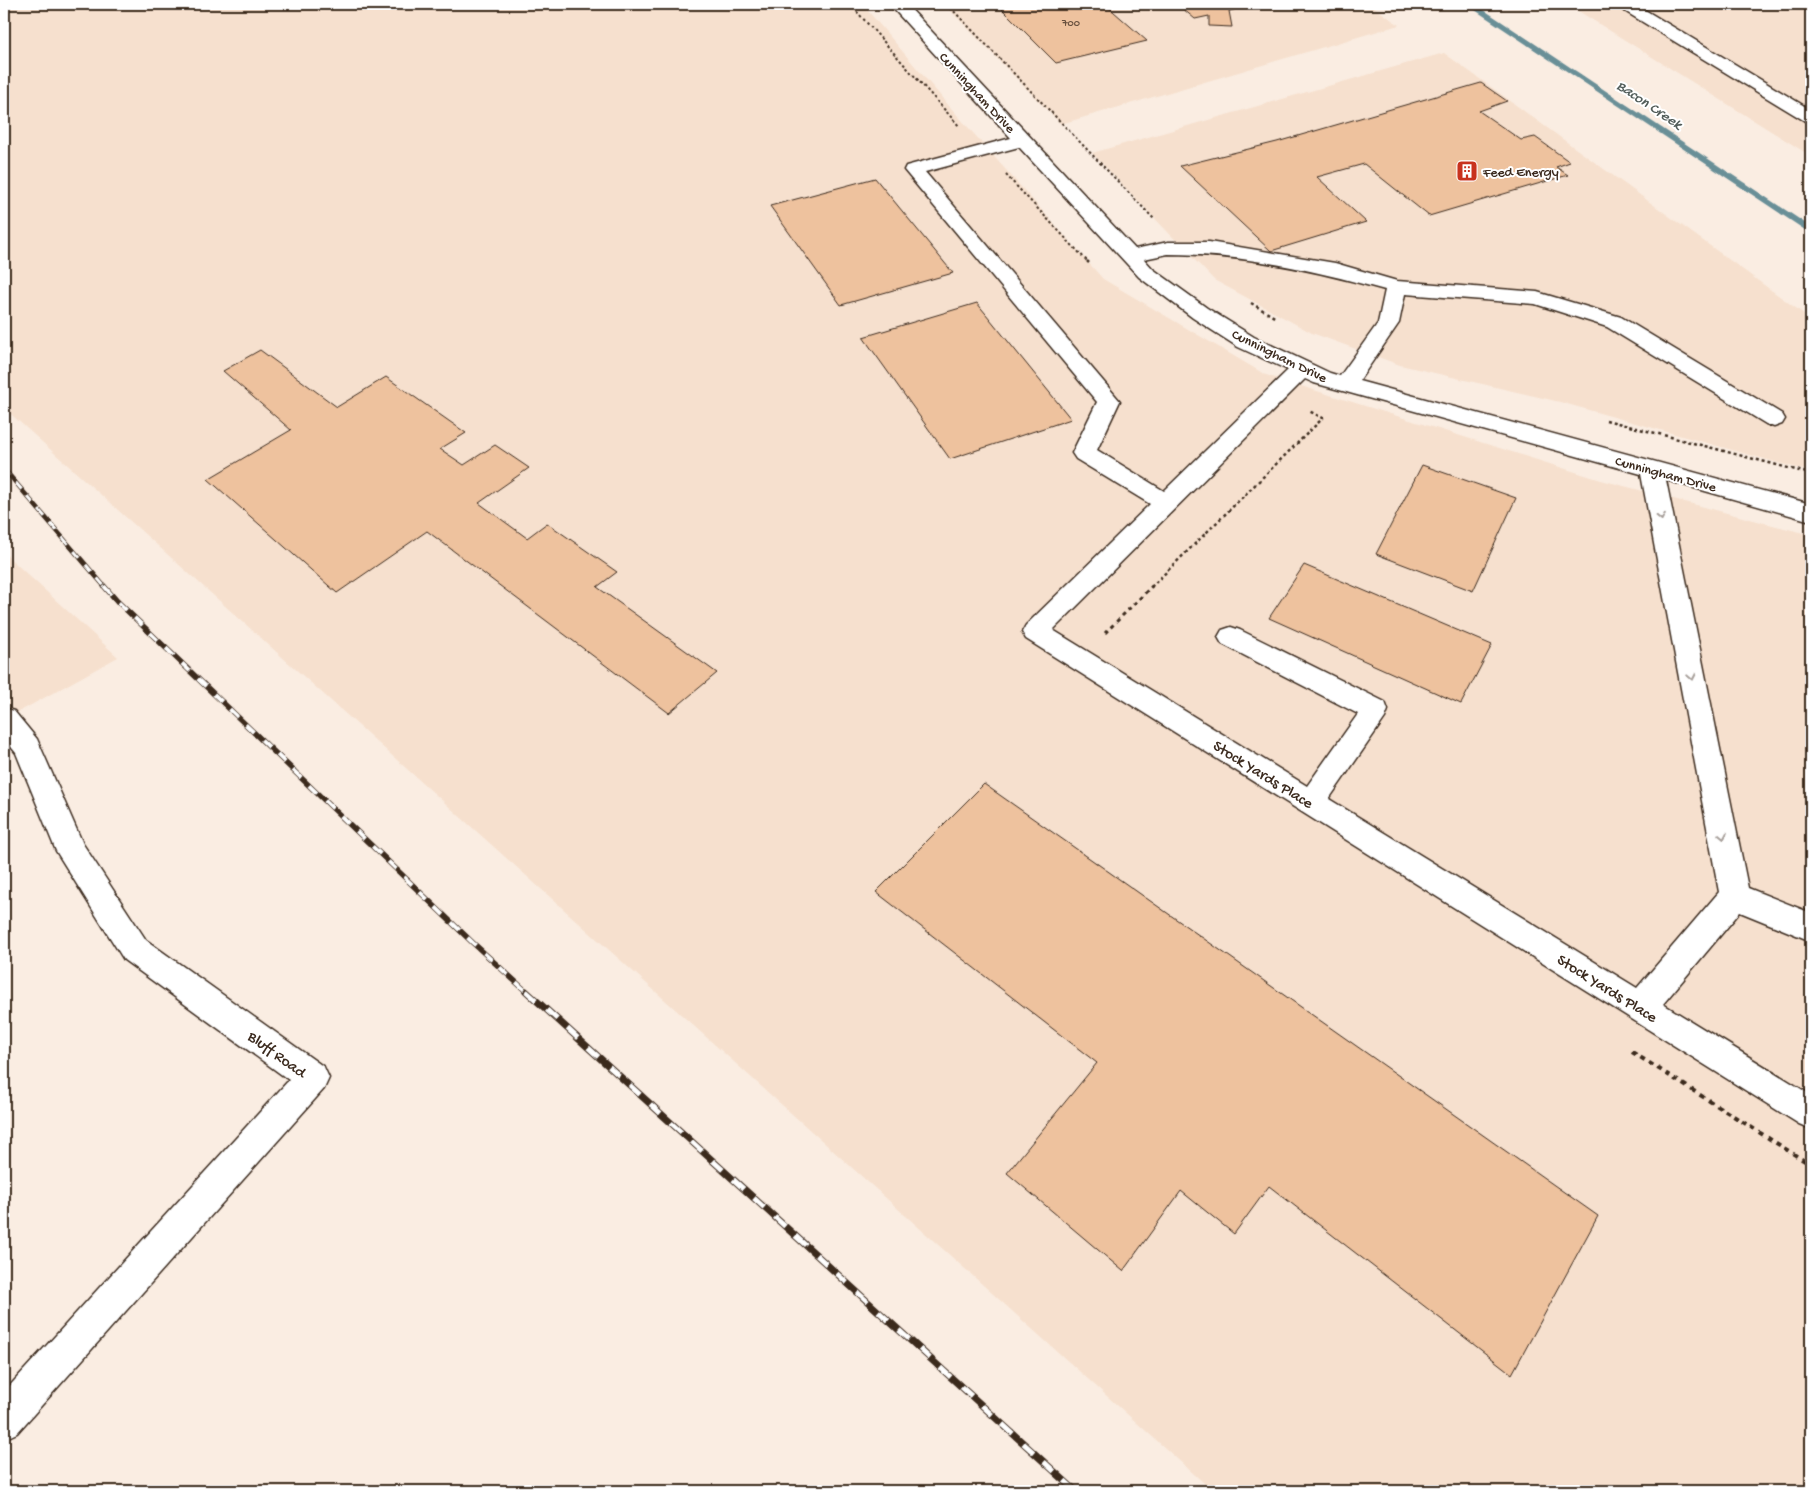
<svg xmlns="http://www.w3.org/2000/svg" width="1815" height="1495" viewBox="0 0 1815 1495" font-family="'Gochi Hand',sans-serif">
<rect width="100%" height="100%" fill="#faede2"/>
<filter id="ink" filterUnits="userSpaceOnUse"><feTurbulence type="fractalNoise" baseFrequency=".02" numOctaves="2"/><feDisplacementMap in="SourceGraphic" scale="10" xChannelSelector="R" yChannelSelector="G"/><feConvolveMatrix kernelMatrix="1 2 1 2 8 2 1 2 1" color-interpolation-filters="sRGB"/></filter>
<g filter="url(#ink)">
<g fill="#f6e0ce">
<polygon points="4,4 862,4 950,107 1103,279 1266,375 1601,480 1811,535 1811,1491 1213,1491 4,408"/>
<polygon points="944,4 1370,4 1399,25 1061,124"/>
<polygon points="1567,4 1811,4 1811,156"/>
<polygon points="1444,53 1811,319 1811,472 1560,402 1400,365 1312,333 1214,280 1092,153"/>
<polygon points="4,553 118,657 4,720"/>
</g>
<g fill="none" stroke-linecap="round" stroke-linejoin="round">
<polygon fill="#698f97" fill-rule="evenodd" points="1466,4 1475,4 1811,227 1811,234"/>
</g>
<g fill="#eec29e" stroke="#3b2a1e">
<polygon points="997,4 1105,4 1147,41 1056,63"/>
<polygon points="1177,4 1253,4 1254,5 1229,11 1232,27 1209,26 1209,16 1195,19"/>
<polygon points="1481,83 1507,101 1479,111 1521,140 1535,137 1570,162 1556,167 1568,175 1429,216 1364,164 1317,177 1366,222 1271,251 1180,166 1277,142"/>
<polygon points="875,178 953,273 841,305 770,206"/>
<polygon points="977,303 1071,419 950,459 863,337"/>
<polygon points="260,350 337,407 386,377 466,433 440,449 464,465 495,445 529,468 479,503 527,538 547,523 617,572 597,587 717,673 669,713 427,531 337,593 208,479 291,430 223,371"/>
<polygon points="1422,465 1516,498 1473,591 1376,554"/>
<polygon points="1304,565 1492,645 1461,704 1269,618"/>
<polygon points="984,784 1598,1216 1512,1374 1269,1186 1234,1234 1181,1191 1123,1271 1007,1173 1097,1063 876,892"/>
</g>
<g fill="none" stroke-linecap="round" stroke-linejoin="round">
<g stroke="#3b2a1e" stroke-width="3">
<g id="minor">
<path d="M889 4H906L1135 249 1168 242H1209L1335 263 1397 281 1537 292 1621 317 1782 414 1785 419 1782 424 1774 427 1766 424 1607 327 1535 304 1405 294 1399 323 1359 381 1811 504V521L1666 480 1748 888 1811 913V941L1740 912 1663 1004 1811 1095V1129L1799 1124 1026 639 1022 632 1026 625 1150 504 1076 459 1072 453 1097 402 904 170 906 166 1011 138ZM1019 147 1139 277 1193 318 1238 347 1288 370 1164 491 1097 450 1120 401 925 172ZM1168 254C1241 254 1315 270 1385 290L1378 323 1340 376 1330 373 1254 337 1207 308 1153 269 1144 259ZM1305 379 1314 383 1641 474 1719 892 1637 988 1329 799 1385 718 1388 710 1385 702 1240 630 1231 627 1222 630 1218 637 1222 644 1358 714 1307 786 1053 630Z"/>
<polygon points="1616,4 1635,4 1811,110 1811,122 1805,121 1618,7"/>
<polygon points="4,708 14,711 37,739 83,844 146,940 324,1067 329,1078 324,1089 17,1433 4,1439 4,1392 289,1080 124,960 56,851 16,753 4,738"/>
</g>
</g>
<g stroke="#3b2a1e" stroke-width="2" stroke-dasharray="2.5 2.5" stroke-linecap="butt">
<polyline points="850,4 960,127"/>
<polyline points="947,4 1155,220"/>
<polyline points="1006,175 1088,262"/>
</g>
<g stroke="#3b2a1e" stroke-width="2.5" stroke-dasharray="3 3" stroke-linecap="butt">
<polyline points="1087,261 1089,263"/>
<polyline points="1251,303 1276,318"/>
<polyline points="1606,420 1811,474"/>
<polyline points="1151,587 1323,418 1309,411"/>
</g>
<polyline stroke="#3b2a1e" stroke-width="3" stroke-dasharray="4 4" stroke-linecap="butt" points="1105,633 1152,586"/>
<polyline stroke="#3b2a1e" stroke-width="4" stroke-dasharray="5 5" stroke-linecap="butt" points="1632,1052 1811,1165"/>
<use href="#minor" fill="#fff" fill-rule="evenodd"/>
<g stroke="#3b2a1e" stroke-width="4.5">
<polyline id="rail-far2" points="4,469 105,587"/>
</g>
<g stroke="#3b2a1e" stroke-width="5.5">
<polyline id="rail-far1" points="104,586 117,601 473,943 527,992"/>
</g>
<g stroke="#3b2a1e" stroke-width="7">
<polyline id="rail" points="526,991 1076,1491"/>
</g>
<use href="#rail-far2" stroke="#fff" stroke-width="3" stroke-dasharray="9" stroke-linecap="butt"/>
<use href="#rail-far1" stroke="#fff" stroke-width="4" stroke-dasharray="11" stroke-linecap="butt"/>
<use href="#rail" stroke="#fff" stroke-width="5" stroke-dasharray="14" stroke-linecap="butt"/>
</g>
<defs><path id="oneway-chevron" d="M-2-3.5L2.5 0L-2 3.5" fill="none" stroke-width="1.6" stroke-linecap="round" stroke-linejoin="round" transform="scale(1.25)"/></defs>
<g stroke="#a79f9a">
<use href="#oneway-chevron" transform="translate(1661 517) rotate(79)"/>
<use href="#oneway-chevron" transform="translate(1692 677) rotate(79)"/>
<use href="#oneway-chevron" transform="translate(1723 836) rotate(79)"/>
</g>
</g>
<defs>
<g id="building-square" transform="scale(1.125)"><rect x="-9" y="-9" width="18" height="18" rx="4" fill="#c8321e" stroke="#fff"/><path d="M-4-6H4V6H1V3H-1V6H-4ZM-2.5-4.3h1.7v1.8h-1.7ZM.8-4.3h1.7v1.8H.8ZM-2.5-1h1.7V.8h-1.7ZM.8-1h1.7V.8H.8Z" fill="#fff"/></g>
</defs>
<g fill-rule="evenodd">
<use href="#building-square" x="1467" y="171"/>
</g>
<g text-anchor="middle" stroke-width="4" stroke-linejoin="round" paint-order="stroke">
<g font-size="11" fill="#68503e">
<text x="1071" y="26">700</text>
</g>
<g font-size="14" fill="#3b2a1e" stroke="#fff">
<text transform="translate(978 92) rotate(47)" y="5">Cunningham Drive</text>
<text transform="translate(1280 355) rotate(26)" y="5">Cunningham Drive</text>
<text transform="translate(1666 473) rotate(15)" y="5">Cunningham Drive</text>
</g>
<g font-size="14" fill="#3b2a1e" stroke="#fff" text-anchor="start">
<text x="1483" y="176">Feed Energy</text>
</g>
<g font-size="15" font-style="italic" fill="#525d5a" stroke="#fff">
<text transform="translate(1650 104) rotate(34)" y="5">Bacon Creek</text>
</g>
<g font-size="16" fill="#3b2a1e" stroke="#fff">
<text transform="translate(1264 773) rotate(32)" y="6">Stock Yards Place</text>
<text transform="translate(1608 987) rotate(32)" y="6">Stock Yards Place</text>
<text transform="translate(278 1053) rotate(36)" y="6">Bluff Road</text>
</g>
</g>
<rect width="1815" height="1495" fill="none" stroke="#fff" stroke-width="20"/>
<rect x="10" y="10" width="1795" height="1475" fill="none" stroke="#3b2a1e" stroke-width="2" filter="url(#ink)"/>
</svg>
